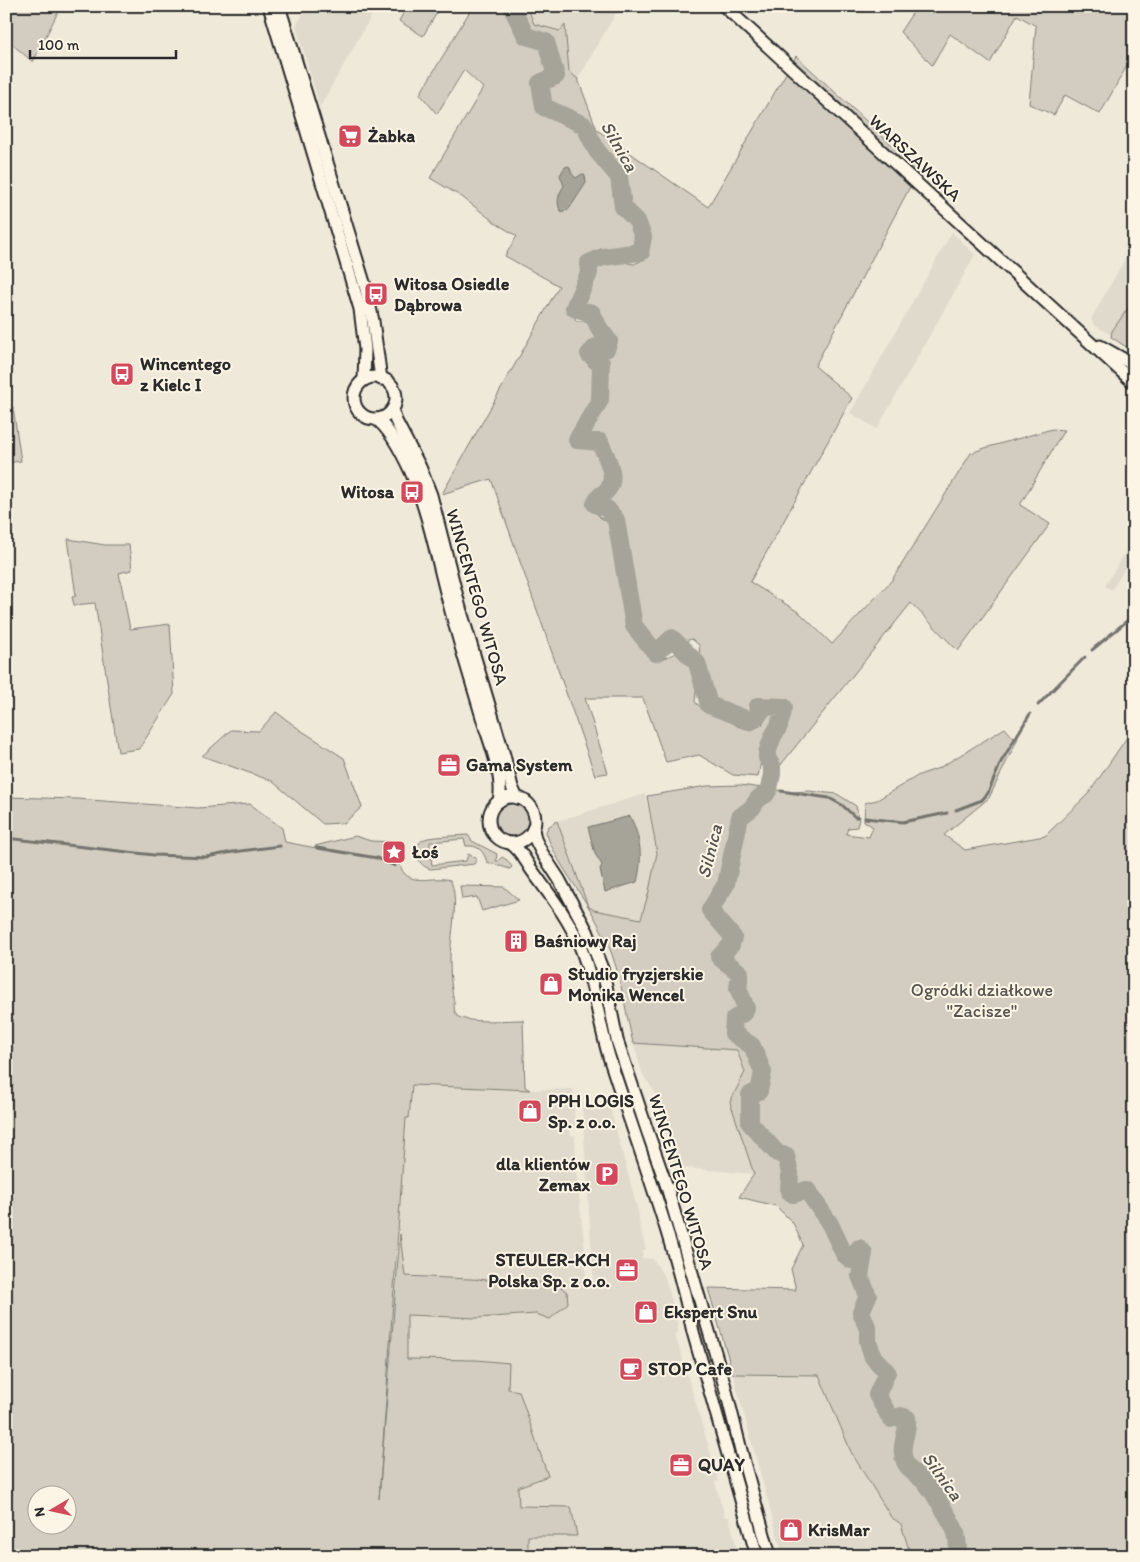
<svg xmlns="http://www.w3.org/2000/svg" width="1140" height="1562" viewBox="0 0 1140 1562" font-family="Itim,sans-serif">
<rect width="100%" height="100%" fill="#efe9da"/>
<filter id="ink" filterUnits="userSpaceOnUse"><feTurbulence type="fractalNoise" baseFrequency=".02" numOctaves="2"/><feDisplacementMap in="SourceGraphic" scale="10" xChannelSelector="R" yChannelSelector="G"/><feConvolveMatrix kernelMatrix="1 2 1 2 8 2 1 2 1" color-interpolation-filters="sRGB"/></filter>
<g filter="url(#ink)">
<g fill="#e0dacc">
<polygon points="307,6 377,6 320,107 296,26"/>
<polygon points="527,6 620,6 578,79 569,73 565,26 561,31 534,24"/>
<polygon points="952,232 975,255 877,429 850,413"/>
<polygon points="1134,243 1134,352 1111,337 1110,334 1094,325 1091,319"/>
<polygon points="1126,551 1133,555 1112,590 1105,586"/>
<polygon points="645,794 657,853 649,891 641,919 594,910 588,906 557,821"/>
<polygon points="633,1043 737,1050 745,1072 730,1102 754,1174 675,1167 656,1094 643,1075"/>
<polygon points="412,1085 530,1090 573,1089 575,1127 570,1127 570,1135 575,1136 576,1168 586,1261 585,1285 587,1288 594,1288 582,1107 610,1107 639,1215 639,1222 646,1250 643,1250 642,1258 653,1259 665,1278 677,1318 678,1333 675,1334 719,1481 715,1482 725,1517 729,1517 739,1556 528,1556 528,1535 576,1536 571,1507 519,1506 518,1487 548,1476 508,1389 509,1364 476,1360 407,1360 406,1315 477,1318 536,1314 550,1319 556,1283 405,1276 400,1234 398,1233 406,1118 409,1118"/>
<polygon points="733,1374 819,1375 851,1452 891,1517 901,1524 909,1550 904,1556 783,1556"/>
</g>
<g fill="#d2cdc0" stroke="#7e7c76" fill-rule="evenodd">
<polygon points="6,6 61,6 33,62 6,39"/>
<polygon points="407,6 441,6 423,36 399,21"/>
<path d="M473 6H527L534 24 560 31 565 25 569 72 578 79 597 130 708 207 796 56 919 170 815 366 852 398 750 582 800 613 832 644 892 580 971 453 985 448 1052 429 1064 430 1020 505 1050 524 958 651 911 603 771 777 768 772 776 741 787 720 788 707C777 699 768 701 756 705L758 714 756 719 746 720 730 710 705 700 703 692 699 645 692 639C679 642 668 649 655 650L636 623 630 600 629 556 620 520C610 514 600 510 602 497L611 491 617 476 602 441 581 438 603 400 609 378 605 362 596 360 592 353H606L611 342 600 326 594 311 582 313 577 305 594 266 613 260 634 264 649 257C647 234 648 223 627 209L622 177C615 189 617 202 621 215L634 223 638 234V252L634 254 611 252 589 261 575 293 572 310 576 321H592L596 332 603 342 591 346 585 354 589 366C616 381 589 405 581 423 578 428 576 435 574 441L580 447 598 449 609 479C604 492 596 493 592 509L600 517 613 526 620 548 624 612 631 629 650 657 662 659 685 649H694V666L697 681 695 702 703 709 725 715 737 726 751 730 762 725 765 717 763 711 769 709 779 710V718L765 741 758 777 733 775 699 755 666 762 643 698H585L608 773 595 775 491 479 442 494 559 286 505 256 517 236 497 224 462 197 430 178 483 88 464 70 437 114 420 94Z"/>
<polygon points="917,6 1134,6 1134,53 1100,114 1065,95 1054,115 1029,104 1036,26 1017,15 990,63 950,34 932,65 900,32"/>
<polygon points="1128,308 1130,319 1134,322 1134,352 1111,337 1112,331"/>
<polygon points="13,407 21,461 6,463 6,408"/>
<polygon points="68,539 105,545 129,545 132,570 119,573 130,629 170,624 174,694 139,749 118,752 95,603 74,605 72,597 76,596"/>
<polygon points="276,712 299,729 344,758 362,807 344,823 323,824 272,781 202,756 231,730 259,731"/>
<path d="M1134 727V1556H904L909 1550 901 1524 891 1517 851 1452 819 1375 733 1374 708 1288 796 1290 791 1269 803 1245 793 1223 776 1206 739 1197 754 1174 730 1102 745 1072 737 1050 633 1043C625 1010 621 973 607 942 599 925 590 908 579 892 567 873 553 854 546 832L548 827 557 821 588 906 594 910 641 919 649 891 657 853 647 796 707 786 740 785 792 792 809 791 837 794 856 806 859 819 857 827 848 828 846 834 869 837 873 827 864 821 865 803 877 800 919 775 939 768 1005 728 1012 736 1018 738 989 798 944 835 965 850 1045 836 1089 793Z"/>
<path d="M6 797 77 799 198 808 250 804 282 828 285 842 316 848 315 846 355 836 371 841 394 842 397 844C399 851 398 861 401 868 410 888 434 875 450 880 460 895 450 940 450 960 450 974 451 988 454 1002 454 1008 454 1016 461 1018 475 1023 507 1020 523 1020L525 1087 530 1090 412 1085 409 1118H406L379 1499 400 1234 405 1276 556 1283 567 1292 568 1303 550 1319 536 1314 477 1318 407 1315V1359L476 1360 509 1363 508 1389 519 1391 548 1476 518 1487 519 1506 571 1507 577 1536H528V1556H6ZM38 1494H68V1524H38Z"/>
<circle cx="512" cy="821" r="19"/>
<path d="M468 835 472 841 497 854 496 861H498L502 857 507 860 512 867 510 869 487 862C483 850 478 845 466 846L464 839 430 842V849L423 851 424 858H431L432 865 466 861 468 854 476 858V861L474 864 431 869C415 866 410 842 428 838 441 836 455 836 468 835Z"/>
<polygon points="460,886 504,887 519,900 482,911 477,897 462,899"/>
</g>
<g fill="#a6a399" stroke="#75736d">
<path d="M569 166 572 174 576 178 582 174 585 175 586 183 569 209 561 212C556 203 558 194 564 186L560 175 565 167Z"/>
<path d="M630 816C641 838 643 858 637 882L605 892 600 869 602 865 595 854 588 827Z"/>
</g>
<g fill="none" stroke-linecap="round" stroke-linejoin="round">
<g stroke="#75736d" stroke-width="3">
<polyline points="1092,650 1134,615"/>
<polyline points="1038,705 1085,657"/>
<polyline points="769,789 772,789"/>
<polyline points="781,791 829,798 842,805 855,817 859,817"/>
<polyline points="956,810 982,800 988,793 1001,762 1030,714"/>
<polyline points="865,818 903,822 947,813"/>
<polyline points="6,838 154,855 206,857 233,852 280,846"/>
<polyline points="317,848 377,858 395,866"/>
</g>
<path stroke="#a6a399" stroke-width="18" d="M511 6 526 36 546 42 556 76 540 83 544 107 584 125 597 151 619 177 623 207 637 221 643 237 640 252 603 257 589 263V273L574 308 592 313 599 328 609 341 606 349 596 347 589 354 601 363 600 400 577 440 600 442C605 455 618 476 608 489 603 496 599 493 595 504L607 509 616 520 634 626 656 653 672 638 697 663 709 705 751 721 760 713 758 706 784 707 779 726 773 736 767 753V758L772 766V774L769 789 766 794 758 799 752 808 740 817 726 884 710 910 733 937 731 945 719 957 740 973 738 988 746 1008 743 1013 734 1019 733 1033 752 1046 763 1072 759 1091 750 1095V1123L777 1153 786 1156 790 1173 789 1191 793 1194 807 1190 830 1224 844 1254 851 1260 859 1248 864 1253 860 1276 868 1296 861 1312 868 1329V1341L873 1357 887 1372 877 1395 891 1419 901 1416 907 1418C909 1433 898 1446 905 1462 909 1470 917 1476 924 1481 930 1486 954 1525 956 1533 958 1540 958 1548 958 1556"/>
<g stroke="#2b2b2b" stroke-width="15">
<g id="secondary">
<polyline points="269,6 360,309 365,349 364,380"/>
<polyline points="279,6 366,289 373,321 381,379"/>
<polyline points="724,6 1134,383"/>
<polyline points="1100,346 1134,365"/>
<circle cx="375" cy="398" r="21"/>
<polyline points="392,410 396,421 420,467 431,495 460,608 504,755 512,787 517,798"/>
<path d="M376 419C390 428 404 457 411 472 430 516 438 565 451 611 461 649 473 686 484 724 491 745 504 779 499 801"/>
<circle cx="512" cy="820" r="23"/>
<polyline points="533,829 535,839 542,853 559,879 587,931 603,971 617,1040 647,1130 667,1187 724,1383 745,1466 770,1556"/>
<path d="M510 843C520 849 525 860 531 869 549 894 568 917 580 946 595 983 598 1022 610 1060 639 1150 674 1239 693 1332L757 1556"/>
</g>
</g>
<use href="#secondary" stroke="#fcf5e5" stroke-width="11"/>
</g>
</g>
<defs>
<g id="supermarket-square" transform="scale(1.25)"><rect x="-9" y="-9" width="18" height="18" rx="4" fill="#d1495b" stroke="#fcf5e5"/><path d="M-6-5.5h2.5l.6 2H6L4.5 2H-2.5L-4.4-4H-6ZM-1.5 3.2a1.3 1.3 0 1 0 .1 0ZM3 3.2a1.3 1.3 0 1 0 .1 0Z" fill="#fff"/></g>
<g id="bus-square" transform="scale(1.25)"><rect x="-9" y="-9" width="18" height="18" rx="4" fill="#d1495b" stroke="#fcf5e5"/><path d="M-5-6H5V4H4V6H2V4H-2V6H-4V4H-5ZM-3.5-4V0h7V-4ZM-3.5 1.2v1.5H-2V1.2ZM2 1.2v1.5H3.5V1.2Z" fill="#fff"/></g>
<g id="office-square" transform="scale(1.25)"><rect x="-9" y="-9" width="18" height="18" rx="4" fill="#d1495b" stroke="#fcf5e5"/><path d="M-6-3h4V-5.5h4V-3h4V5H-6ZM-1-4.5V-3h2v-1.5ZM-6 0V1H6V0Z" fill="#fff"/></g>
<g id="sight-square" transform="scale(1.25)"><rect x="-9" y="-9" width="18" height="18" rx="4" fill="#d1495b" stroke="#fcf5e5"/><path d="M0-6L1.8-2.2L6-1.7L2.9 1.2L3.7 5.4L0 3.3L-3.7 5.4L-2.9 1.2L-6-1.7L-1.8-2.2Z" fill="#fff"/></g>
<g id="building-square" transform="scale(1.25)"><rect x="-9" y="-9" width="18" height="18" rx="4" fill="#d1495b" stroke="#fcf5e5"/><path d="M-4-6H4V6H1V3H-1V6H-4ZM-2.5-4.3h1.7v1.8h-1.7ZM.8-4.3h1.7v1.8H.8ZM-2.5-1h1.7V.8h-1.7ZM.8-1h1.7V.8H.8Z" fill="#fff"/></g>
<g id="shop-square" transform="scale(1.25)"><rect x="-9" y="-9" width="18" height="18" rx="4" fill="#d1495b" stroke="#fcf5e5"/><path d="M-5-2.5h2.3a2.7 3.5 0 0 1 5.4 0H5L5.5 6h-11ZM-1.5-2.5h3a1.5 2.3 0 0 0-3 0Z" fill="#fff"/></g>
<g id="parking-square" transform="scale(1.25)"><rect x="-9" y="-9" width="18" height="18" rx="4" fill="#d1495b" stroke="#fcf5e5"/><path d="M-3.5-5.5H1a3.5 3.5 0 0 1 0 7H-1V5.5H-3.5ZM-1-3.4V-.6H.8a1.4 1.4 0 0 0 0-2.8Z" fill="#fff"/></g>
<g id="cafe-square" transform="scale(1.25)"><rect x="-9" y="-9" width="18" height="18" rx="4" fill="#d1495b" stroke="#fcf5e5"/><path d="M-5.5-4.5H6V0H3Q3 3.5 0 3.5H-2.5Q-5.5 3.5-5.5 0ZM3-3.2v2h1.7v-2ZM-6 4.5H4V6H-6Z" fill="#fff"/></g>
</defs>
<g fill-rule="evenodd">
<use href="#supermarket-square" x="350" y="136"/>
<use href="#bus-square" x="376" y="294"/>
<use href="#bus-square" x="122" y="374"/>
<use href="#bus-square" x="412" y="492"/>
<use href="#office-square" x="449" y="765"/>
<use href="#sight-square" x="394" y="852"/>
<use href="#building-square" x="516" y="941"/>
<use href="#shop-square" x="551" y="984"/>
<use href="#shop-square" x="530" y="1111"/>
<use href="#parking-square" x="607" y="1174"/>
<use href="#office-square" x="627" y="1270"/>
<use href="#shop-square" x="646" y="1312"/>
<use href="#cafe-square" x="631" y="1369"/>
<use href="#office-square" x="681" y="1465"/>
<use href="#shop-square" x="791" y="1530"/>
</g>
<g text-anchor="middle" stroke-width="4" stroke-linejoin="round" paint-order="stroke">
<g font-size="18" font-weight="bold" fill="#2b2b2b" stroke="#fcf5e5" text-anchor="start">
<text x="368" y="142">Żabka</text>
<text x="394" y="290">Witosa Osiedle<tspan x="394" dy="21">Dąbrowa</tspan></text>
<text x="140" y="370">Wincentego<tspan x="140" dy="21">z Kielc I</tspan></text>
<text x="394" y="498" text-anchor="end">Witosa</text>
<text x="466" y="771">Gama System</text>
<text x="412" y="858">Łoś</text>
<text x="534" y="947">Baśniowy Raj</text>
<text x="568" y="980">Studio fryzjerskie<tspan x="568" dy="21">Monika Wencel</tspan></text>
<text x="548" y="1107">PPH LOGIS<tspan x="548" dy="21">Sp. z o.o.</tspan></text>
<text x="590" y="1170" text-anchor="end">dla klientów<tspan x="590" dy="21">Zemax</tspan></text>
<text x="610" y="1266" text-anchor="end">STEULER-KCH<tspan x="610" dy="21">Polska Sp. z o.o.</tspan></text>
<text x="664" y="1318">Ekspert Snu</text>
<text x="648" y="1375">STOP Cafe</text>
<text x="698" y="1471">QUAY</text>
<text x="808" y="1536">KrisMar</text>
</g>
<g font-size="18" fill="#2b2b2b" stroke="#fcf5e5">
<text transform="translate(915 158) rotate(43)" y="6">WARSZAWSKA</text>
<text transform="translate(477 597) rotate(74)" y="6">WINCENTEGO WITOSA</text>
<text transform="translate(681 1182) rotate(73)" y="6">WINCENTEGO WITOSA</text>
</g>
<g font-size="18" fill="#555450" stroke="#fcf5e5">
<text x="982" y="996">Ogródki działkowe<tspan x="982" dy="21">"Zacisze"</tspan></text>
</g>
<g font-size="19" font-style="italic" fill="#565552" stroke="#fcf5e5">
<text transform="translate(620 146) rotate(60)" y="7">Silnica</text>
<text transform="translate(709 851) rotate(-76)" y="7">Silnica</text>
<text transform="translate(943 1476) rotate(54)" y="7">Silnica</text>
</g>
</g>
<rect width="1140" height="1562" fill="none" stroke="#fcf5e5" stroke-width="25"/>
<rect x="12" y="12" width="1115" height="1537" fill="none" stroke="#2b2b2b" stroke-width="2" filter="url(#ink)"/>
<g transform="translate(52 1510) rotate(261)"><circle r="24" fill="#fcf5e5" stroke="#a8a49b"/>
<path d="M0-4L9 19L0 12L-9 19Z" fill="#d1495b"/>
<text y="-8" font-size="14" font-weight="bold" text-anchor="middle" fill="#2b2b2b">N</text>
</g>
<path d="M30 50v8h146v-8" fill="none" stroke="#2b2b2b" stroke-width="2.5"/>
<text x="38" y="50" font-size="15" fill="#2b2b2b" stroke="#fcf5e5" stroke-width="4" paint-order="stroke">100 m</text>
</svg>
